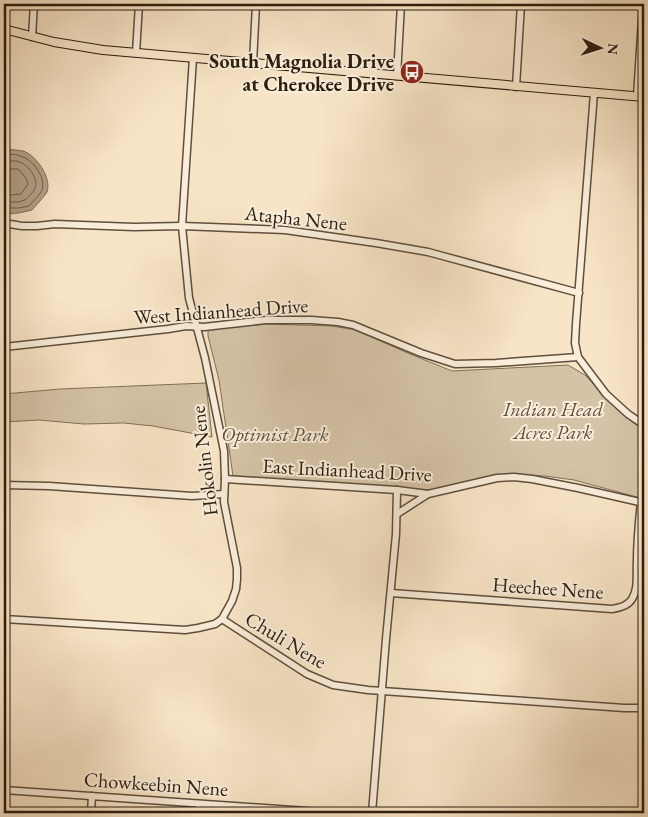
<svg xmlns="http://www.w3.org/2000/svg" width="648" height="817" viewBox="0 0 648 817" font-family="'EB Garamond',serif">
<rect width="100%" height="100%" fill="#f8e5c7"/>
<filter id="stains"><feTurbulence type="fractalNoise" baseFrequency=".004" numOctaves="4"/><feColorMatrix values="0 0 0 0 .2 0 0 0 0 .09 0 0 0 0 .02 0 0 0 .5 -.17"/></filter>
<radialGradient id="worn" r=".72"><stop offset=".6" stop-color="#630" stop-opacity="0"/><stop offset="1" stop-color="#630" stop-opacity=".3"/></radialGradient>
<g fill="#d5c3a7" stroke="#80705a">
<polygon points="266,324 332,326 356,330 410,354 452,371 568,365 585,375 616,408 644,431 644,499 574,480 545,476 514,474 499,475 432,490 233,476 219,380 208,336 208,329"/>
<polygon points="206,383 212,437 153,426 124,423 84,424 39,420 4,422 4,394 60,389"/>
</g>
<path fill="#b2a188" stroke="#7c6c57" d="M7 149C12 150 18 150 23 151 36 155 52 178 47 192 44 197 36 205 32 210 23 212 13 215 4 213V151Z"/>
<g fill="none" stroke-linecap="round" stroke-linejoin="round">
<g stroke="#6e5f4a" stroke-width="1">
<path d="M4 155C10 154 17 154 23 157 34 161 46 178 42 190 40 195 33 201 29 206L19 208H4"/>
<path d="M4 162C9 161 15 160 20 162 28 165 39 179 35 188 34 192 28 197 25 200L18 202H4"/>
<polyline points="4,169 18,169 26,178 28,184 21,194 10,195 4,194"/>
</g>
<g stroke="#5e4f3c" stroke-width="9">
<g id="minor">
<polyline points="32,37 34,4"/>
<polyline points="136,53 139,4"/>
<polyline points="253,63 256,4"/>
<polyline points="397,76 401,4"/>
<polyline points="516,87 521,4"/>
<polyline points="594,93 576,324 575,343 578,357 606,394 628,414 644,425"/>
<polyline points="637,96 643,4"/>
<polyline points="4,223 22,226 37,226 55,224 134,227 182,226 285,230 376,243 428,252 579,293"/>
<polyline points="4,347 168,329 186,326 204,327 266,320 311,320 338,322 353,325 421,353 455,364 496,363 578,357"/>
<polyline points="225,479 397,490 428,494 497,478 514,477 532,479 578,488 644,503"/>
<polyline points="4,485 49,486 192,496 224,494"/>
<polyline points="397,514 428,494"/>
<path d="M391 593 612 609C619 608 628 606 632 599 639 588 636 573 637 561 637 541 639 521 641 502"/>
<polyline points="4,619 185,630 198,628 215,624 222,619 232,601 236,589 237,579 237,568 224,502 225,479 224,451 205,358 189,298 182,226 193,58"/>
<polyline points="222,619 307,674 333,685 368,690 624,708 644,708"/>
<polyline points="4,790 335,813"/>
<polyline points="91,813 92,796"/>
<polyline points="199,813 199,804"/>
<polyline points="372,813 386,639 396,534 397,490"/>
</g>
</g>
<g stroke="#2b1d0d" stroke-width="10">
<polyline id="major" points="4,29 54,42 103,50 644,97"/>
</g>
<use href="#minor" stroke="#faeedb" stroke-width="6"/>
<use href="#major" stroke="#f8e5c7" stroke-width="8"/>
</g>
<defs>
<g id="bus-disc" transform="scale(1.25)"><circle r="9.5" fill="#8f2418" stroke="#faeedb"/><path d="M-5-6H5V4H4V6H2V4H-2V6H-4V4H-5ZM-3.5-4V0h7V-4ZM-3.5 1.2v1.5H-2V1.2ZM2 1.2v1.5H3.5V1.2Z" fill="#fff"/></g>
</defs>
<g fill-rule="evenodd">
<use href="#bus-disc" x="412" y="72"/>
</g>
<g text-anchor="middle" stroke-width="4" stroke-linejoin="round" paint-order="stroke">
<g font-size="20" font-weight="bold" fill="#2b1d0d" stroke="#faeedb" text-anchor="end">
<text x="394" y="68">South Magnolia Drive<tspan x="394" dy="23">at Cherokee Drive</tspan></text>
</g>
<g font-size="20" fill="#2b1d0d" stroke="#faeedb">
<text transform="translate(296 218) rotate(6)" y="7">Atapha Nene</text>
<text transform="translate(221 311) rotate(-4)" y="7">West Indianhead Drive</text>
<text transform="translate(204 461) rotate(-97)" y="7">Hokolin Nene</text>
<text transform="translate(347 470) rotate(3)" y="7">East Indianhead Drive</text>
<text transform="translate(548 588) rotate(4)" y="7">Heechee Nene</text>
<text transform="translate(286 640) rotate(31)" y="7">Chuli Nene</text>
<text transform="translate(156 784) rotate(4)" y="7">Chowkeebin Nene</text>
</g>
<g font-size="20" font-style="italic" fill="#5e4f3b" stroke="#faeedb">
<text x="553" y="416">Indian Head<tspan x="553" dy="23">Acres Park</tspan></text>
<text x="275" y="441">Optimist Park</text>
</g>
</g>
<rect width="648" height="817" fill="none" stroke="#f8e5c7" stroke-width="20"/>
<rect x="5" y="5" width="638" height="807" fill="none" stroke="#2b1d0d" stroke-width="2.5"/>
<rect x="10" y="10" width="628" height="797" fill="none" stroke="#2b1d0d"/>
<g transform="translate(600 48) rotate(94)" stroke="#faeedb" stroke-width="4" paint-order="stroke">
<path d="M0-4L9 19L0 12L-9 19Z" fill="#2b1d0d"/>
<text y="-8" font-size="14" font-weight="bold" text-anchor="middle" fill="#2b1d0d">N</text>
</g>
<rect width="100%" height="100%" filter="url(#stains)"/>
<rect width="100%" height="100%" fill="url(#worn)"/>
</svg>
